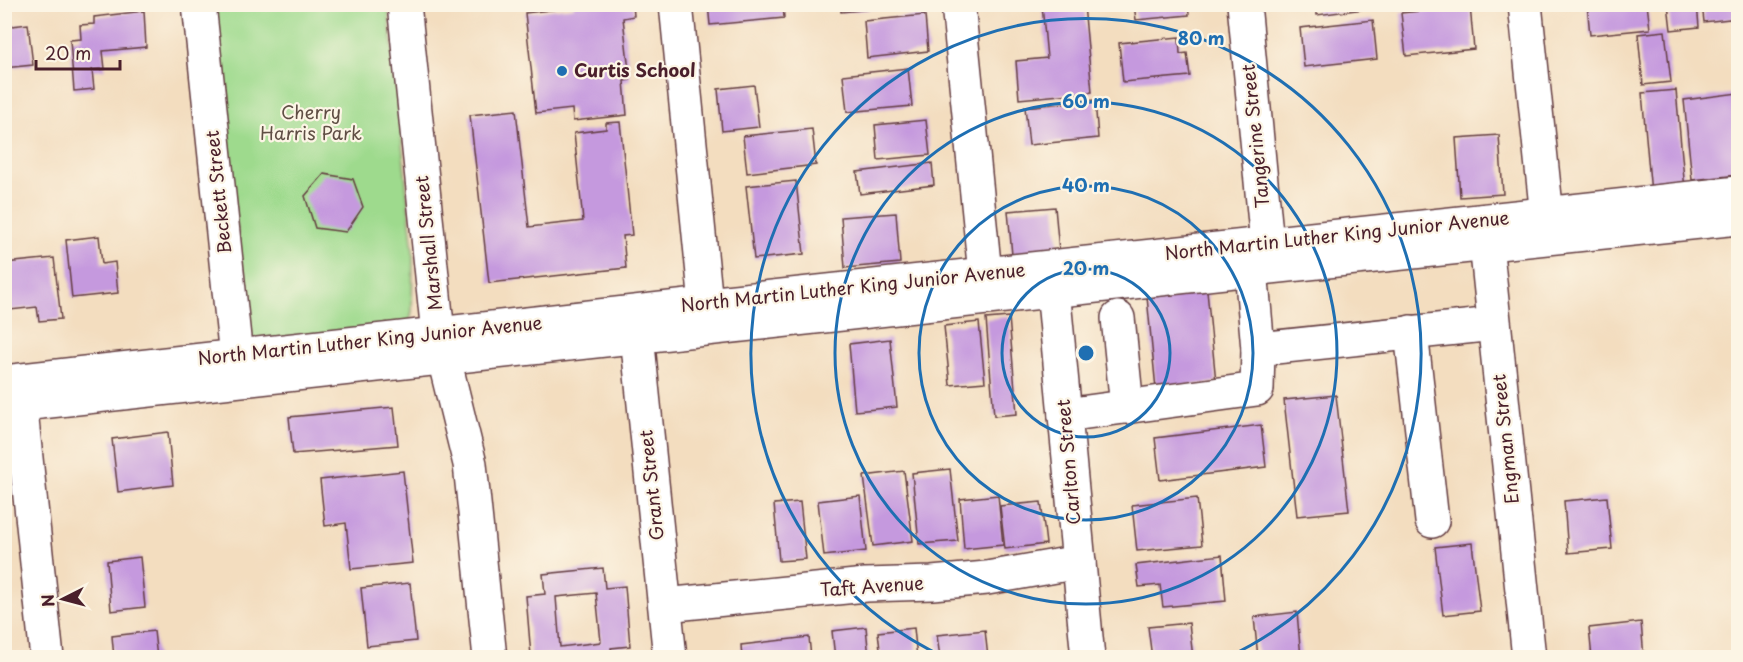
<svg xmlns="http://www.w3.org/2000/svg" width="1743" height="662" viewBox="0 0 1743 662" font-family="'Playpen Sans',sans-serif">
<rect width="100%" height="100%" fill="#fcf5e5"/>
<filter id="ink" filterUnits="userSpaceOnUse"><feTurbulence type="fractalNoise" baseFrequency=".0167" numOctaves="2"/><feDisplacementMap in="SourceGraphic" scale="12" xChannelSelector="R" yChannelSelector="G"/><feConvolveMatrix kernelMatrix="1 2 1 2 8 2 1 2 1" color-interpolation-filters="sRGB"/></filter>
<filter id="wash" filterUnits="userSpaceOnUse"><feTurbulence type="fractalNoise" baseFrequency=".008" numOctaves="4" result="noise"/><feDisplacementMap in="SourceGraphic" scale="24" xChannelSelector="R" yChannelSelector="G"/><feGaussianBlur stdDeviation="1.35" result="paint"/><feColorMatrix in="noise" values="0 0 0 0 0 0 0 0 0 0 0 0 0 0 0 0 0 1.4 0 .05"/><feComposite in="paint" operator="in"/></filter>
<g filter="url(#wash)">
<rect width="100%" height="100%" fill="#f3ddbf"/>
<polygon fill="#9eda8d" stroke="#747c5c" stroke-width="1.5" points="212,5 388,5 413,252 412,311 409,325 250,344"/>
<g id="blocks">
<g fill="#c599de" fill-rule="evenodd">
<polygon points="574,4 633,4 634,16 623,18 630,80 624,81 627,115 573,121 572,109 536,113 525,13 574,7"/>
<polygon points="708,4 783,4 784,18 710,25"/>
<polygon points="840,4 902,4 903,6 841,12"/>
<polygon points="1134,4 1188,4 1189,15 1136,20"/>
<polygon points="1316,4 1372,4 1372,8 1317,15"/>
<polygon points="1587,4 1647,4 1650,29 1590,35"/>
<polygon points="1668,4 1697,4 1699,27 1671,30"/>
<polygon points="1702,4 1738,4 1738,18 1704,22"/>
<polygon points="1042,5 1084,5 1092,92 1019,99 1016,61 1047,58"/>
<polygon points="1470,6 1474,49 1406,56 1401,13"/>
<polygon points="144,11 146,47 103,51 105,69 92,70 94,89 74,91 70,40 81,39 80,25 94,24 94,17"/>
<polygon points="925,15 928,51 867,58 864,21"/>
<polygon points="1373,20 1377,59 1304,67 1300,28"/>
<polygon points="28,24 33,65 4,68 4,27"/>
<polygon points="1665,31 1671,82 1643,85 1638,34"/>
<polygon points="1179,37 1180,54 1187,53 1190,76 1123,82 1119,43"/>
<polygon points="908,68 912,106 847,112 843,75"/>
<polygon points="754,85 759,127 722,131 718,89"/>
<polygon points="1676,90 1685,190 1651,193 1642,93"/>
<polygon points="1738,93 1738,175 1692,180 1684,100"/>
<polygon points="1095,100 1098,138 1029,145 1025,107"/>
<polygon points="516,110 529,227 583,221 574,133 606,129 606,123 620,122 632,235 623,236 626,268 489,283 470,115"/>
<polygon points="926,120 930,155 878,160 875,125"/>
<polygon points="812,129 816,165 747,173 743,136"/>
<polygon points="1499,135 1503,194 1460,197 1456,138"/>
<polygon points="932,163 934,185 860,194 857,172"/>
<polygon points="324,174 353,179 363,207 346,232 315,228 305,196"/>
<polygon points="796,181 804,254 754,259 746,186"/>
<polygon points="1055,207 1059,251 1012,255 1008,211"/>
<polygon points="896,213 900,263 845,268 841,217"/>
<polygon points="99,236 102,264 115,262 118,293 72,298 66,240"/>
<polygon points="54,258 61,319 39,321 37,307 10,310 5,263"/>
<polygon points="1207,291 1216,382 1156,389 1147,297"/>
<polygon points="1009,317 1017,414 994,416 986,319"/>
<polygon points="979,322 985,382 950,385 944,326"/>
<polygon points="890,339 897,407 855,411 849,344"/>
<polygon points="1336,395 1349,511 1297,516 1284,400"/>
<polygon points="394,407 398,445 293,454 289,417"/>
<polygon points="1261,425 1266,467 1160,480 1155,438"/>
<polygon points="168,432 173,485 118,492 112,439"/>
<polygon points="950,469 958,541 919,544 912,473"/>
<polygon points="403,471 413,563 351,569 346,523 325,526 320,480"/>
<polygon points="904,471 913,541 873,546 864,476"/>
<polygon points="998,495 1003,545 964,549 960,499"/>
<polygon points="860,496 866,551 824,556 818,501"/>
<polygon points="1607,497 1612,549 1568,553 1564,501"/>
<polygon points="1197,498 1202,545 1137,551 1132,505"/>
<polygon points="800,502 806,559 779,561 774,504"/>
<polygon points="1041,502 1046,544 1005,549 1000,506"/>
<polygon points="1472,543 1480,611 1443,615 1435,547"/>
<polygon points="1222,555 1226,601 1163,607 1160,585 1139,587 1136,565"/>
<polygon points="140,557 145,607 111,611 107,561"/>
<path d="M603 568 605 588 625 586 630 646 611 648 612 658H552L551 654 531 656 526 596 545 594 543 574ZM596 593 601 642 560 647 556 597Z"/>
<polygon points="410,583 416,641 367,646 361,588"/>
<polygon points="1297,612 1301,658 1258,658 1254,617"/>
<polygon points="1641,622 1644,658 1592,658 1589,628"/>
<polygon points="1189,623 1193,658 1152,658 1148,627"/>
<polygon points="866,627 869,658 835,658 832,631"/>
<polygon points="914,628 917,658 881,658 878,632"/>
<polygon points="985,630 988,658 940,658 937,635"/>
<polygon points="154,631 157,658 114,658 112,636"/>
<polygon points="809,637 811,658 742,658 741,645"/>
</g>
</g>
</g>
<g filter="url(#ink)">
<use href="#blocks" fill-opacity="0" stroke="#633c41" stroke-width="1.5"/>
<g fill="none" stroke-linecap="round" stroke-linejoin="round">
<g stroke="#633c41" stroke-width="36">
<g id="minor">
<polyline points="199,4 238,376"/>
<polyline points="404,4 438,334 470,464 490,658"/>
<polyline points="676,4 708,324"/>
<polyline points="958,4 987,294"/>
<polyline points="1244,4 1269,265"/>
<polyline points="1525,4 1549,236"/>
<polyline points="1484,224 1529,658"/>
<polyline points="1051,268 1088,658"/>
<polyline points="1251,269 1258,349 1494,324"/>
<polyline points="635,316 670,658"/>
<polyline points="1118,318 1127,407"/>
<polyline points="1411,332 1432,521"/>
<polyline points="4,382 706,304 1738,193"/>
<polyline points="18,382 47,658"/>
<polyline points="4,406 1270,267 1738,218"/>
<polyline points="1065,415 1257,389 1258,349"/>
<polyline points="665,605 866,585 932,583 987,578 1079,562"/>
</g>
</g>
<use href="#minor" stroke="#fff" stroke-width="33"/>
</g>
</g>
<g fill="none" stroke="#1f6fb2" stroke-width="3">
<circle cx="1086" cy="353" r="84"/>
<circle cx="1086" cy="353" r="167"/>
<circle cx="1086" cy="353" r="251"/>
<path d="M944 657A335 335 0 1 1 1228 657"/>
</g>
<circle fill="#1f6fb2" stroke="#fcf5e5" stroke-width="2" cx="562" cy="71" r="6"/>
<g text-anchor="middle" stroke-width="4.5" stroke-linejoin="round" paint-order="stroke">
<g font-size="18" font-weight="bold" fill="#4a1f2b" stroke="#fcf5e5" text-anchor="start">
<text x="574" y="77">Curtis School</text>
</g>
<g font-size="18" fill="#5f4e44" stroke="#fcf5e5">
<text x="311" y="119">Cherry<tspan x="311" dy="21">Harris Park</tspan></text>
</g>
<g font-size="18" fill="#4a1f2b" stroke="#fcf5e5">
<text transform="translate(1256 136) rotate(-96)" y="6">Tangerine Street</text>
<text transform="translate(219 192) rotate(-96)" y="6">Beckett Street</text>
<text transform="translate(1337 236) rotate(-6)" y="6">North Martin Luther King Junior Avenue</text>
<text transform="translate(429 243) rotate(-96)" y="6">Marshall Street</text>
<text transform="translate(853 288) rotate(-6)" y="6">North Martin Luther King Junior Avenue</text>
<text transform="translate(370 341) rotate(-6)" y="6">North Martin Luther King Junior Avenue</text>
<text transform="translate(1506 439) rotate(-96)" y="6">Engman Street</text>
<text transform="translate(1069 462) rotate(-95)" y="6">Carlton Street</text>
<text transform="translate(652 485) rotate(-96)" y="6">Grant Street</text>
<text transform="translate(872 587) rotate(-4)" y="6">Taft Avenue</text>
</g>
</g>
<circle cx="1086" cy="353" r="9" fill="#1f6fb2" stroke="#fcf5e5" stroke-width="3"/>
<g font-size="18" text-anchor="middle" font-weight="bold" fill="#1f6fb2" stroke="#fcf5e5" stroke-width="4.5" stroke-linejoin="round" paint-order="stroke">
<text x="1201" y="45">80 m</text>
<text x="1086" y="108">60 m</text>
<text x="1086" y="192">40 m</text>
<text x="1086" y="275">20 m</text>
</g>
<rect width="1743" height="662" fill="none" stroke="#fcf5e5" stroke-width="24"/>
<g transform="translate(63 599) rotate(264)" stroke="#fcf5e5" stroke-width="4.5" paint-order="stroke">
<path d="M0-4.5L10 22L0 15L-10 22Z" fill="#4a1f2b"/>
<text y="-9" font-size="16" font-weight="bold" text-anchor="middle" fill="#4a1f2b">N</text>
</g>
<path d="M36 60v9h84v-9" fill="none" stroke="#4a1f2b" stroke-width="3"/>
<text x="45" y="60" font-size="18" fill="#4a1f2b" stroke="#fcf5e5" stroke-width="4.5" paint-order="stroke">20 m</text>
</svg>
